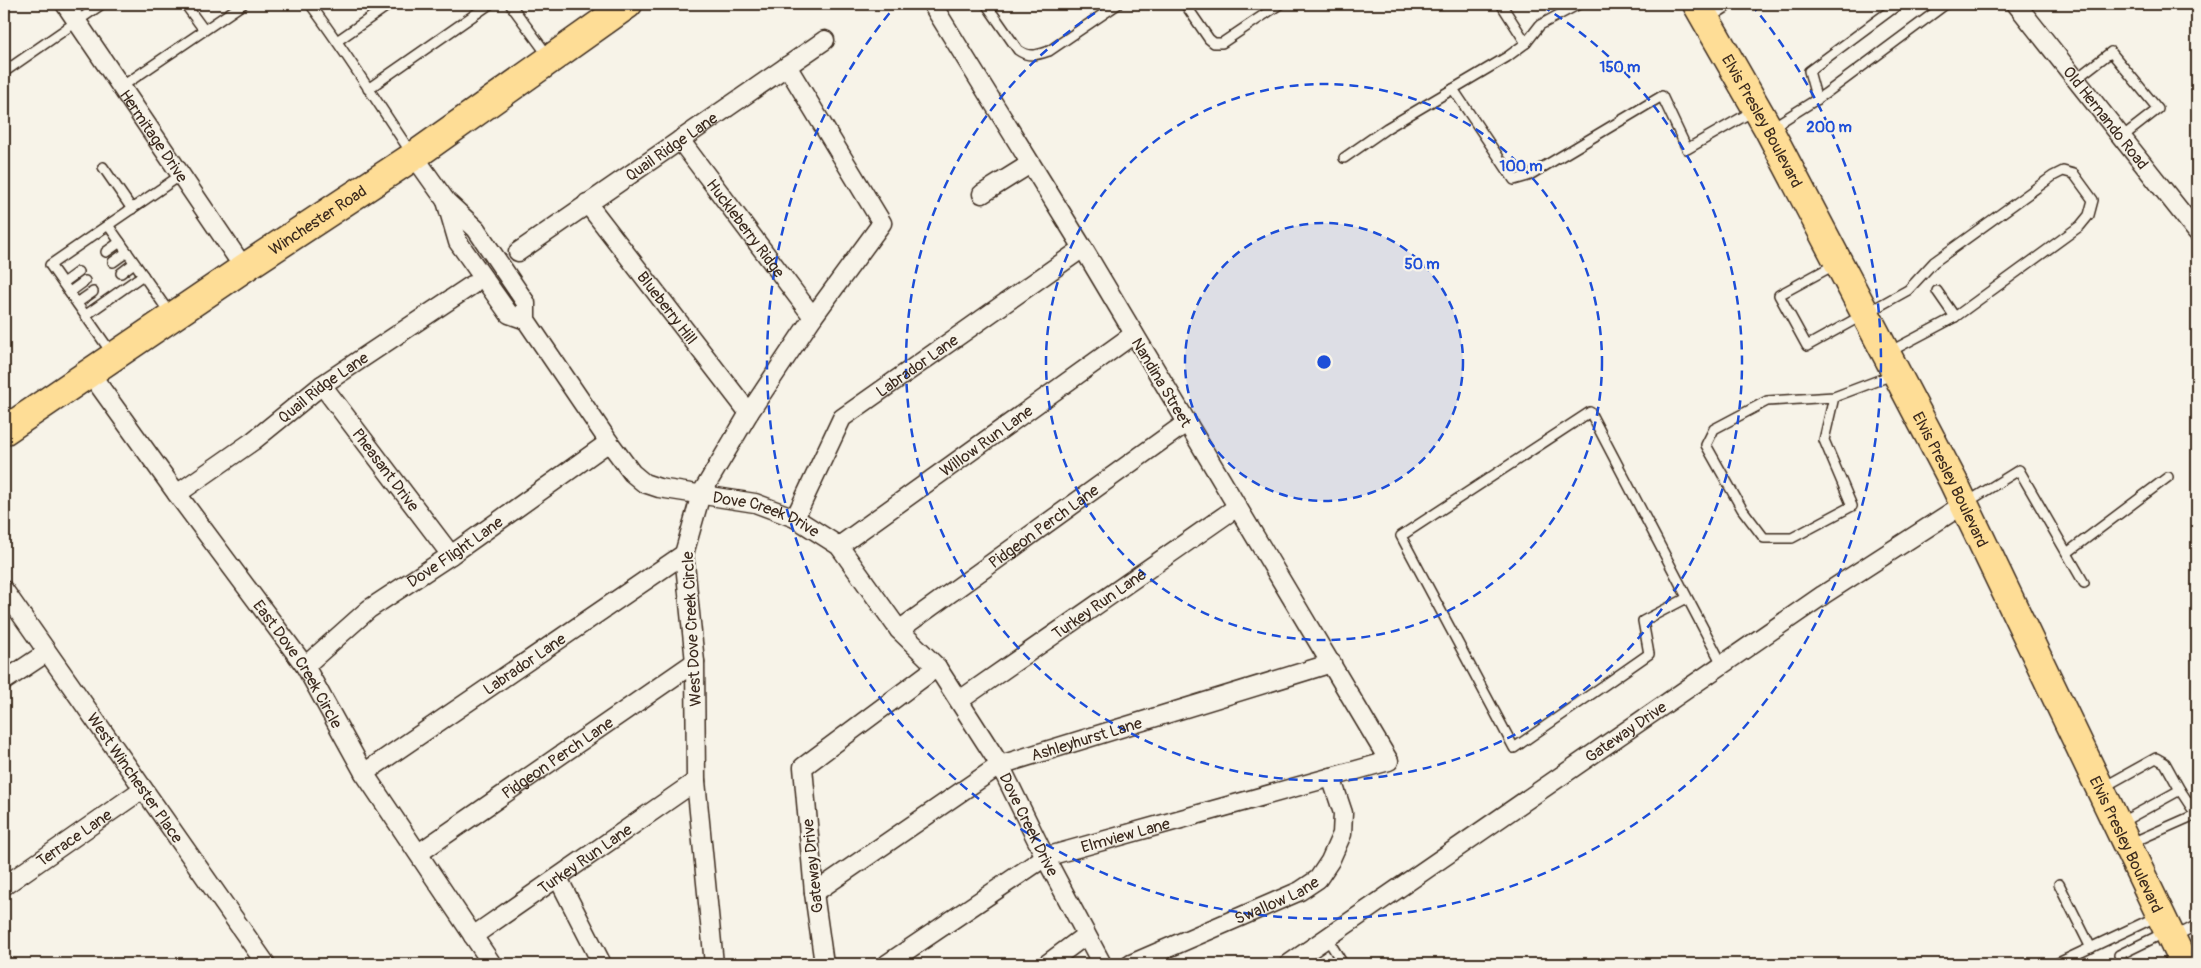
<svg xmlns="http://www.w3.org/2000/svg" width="2201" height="968" viewBox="0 0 2201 968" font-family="Pangolin,sans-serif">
<rect width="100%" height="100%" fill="#f7f3e8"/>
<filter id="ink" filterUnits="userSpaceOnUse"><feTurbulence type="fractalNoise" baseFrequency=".02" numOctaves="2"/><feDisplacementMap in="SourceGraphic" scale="10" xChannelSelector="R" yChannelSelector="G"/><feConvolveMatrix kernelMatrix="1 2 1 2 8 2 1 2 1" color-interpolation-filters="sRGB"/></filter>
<g filter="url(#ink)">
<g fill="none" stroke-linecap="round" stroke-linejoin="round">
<g stroke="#3b2a1e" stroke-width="12">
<g id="lane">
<polyline points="185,4 204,30"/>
<path d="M310 4C346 52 378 104 412 154"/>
<polyline points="510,4 549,57"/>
<path d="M986 4 1018 50C1029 58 1037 55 1049 51L1118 4"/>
<polyline points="1185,4 1209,39 1214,43 1222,43 1280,4"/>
<polyline points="1501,4 1526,43"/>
<polyline points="337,41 390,4"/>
<polyline points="4,72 102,4"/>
<polyline points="2076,79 2111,52 2158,109 2122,137"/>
<polyline points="121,87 243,4"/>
<polyline points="368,89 490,4"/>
<polyline points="1453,89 1514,180 1528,176 1662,96 1687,149 1755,110"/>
<polyline points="1817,100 1809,71 1899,4"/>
<polyline points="1771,128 1825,94 1946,4"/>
<polyline points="1344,158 1387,128 1507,57 1526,43 1540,25 1579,4"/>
<polyline points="103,167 132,209"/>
<polyline points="108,225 181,175"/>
<polyline points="106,252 120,242"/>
<polyline points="113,262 127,252"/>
<polyline points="1836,264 1779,295 1807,346 1908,290 1934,262 2053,176 2063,171 2074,174 2093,200 2089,215 2080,226 1955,317 1889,352"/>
<polyline points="121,273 134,263"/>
<polyline points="63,283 78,272"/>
<polyline points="1937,291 1955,317"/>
<polyline points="70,292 85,281"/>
<polyline points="77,303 93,292"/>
<polyline points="86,315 143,275"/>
<polyline points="113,355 50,265 108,225 171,315"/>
<polyline points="1834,397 1767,401 1714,429 1706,445 1742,509 1764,538 1792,538 1852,506 1824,440 1834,397 1895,374"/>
<polyline points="1966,503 2019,470 2084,583"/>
<polyline points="2067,553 2168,477"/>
<polyline points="1687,598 1643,621 1649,654 1514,748 1401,536 1590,412 1722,664"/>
<polyline points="2102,788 2156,758 2165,763 2180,790 2120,823"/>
<polyline points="2180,790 2197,816"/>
<polyline points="2129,844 2197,814"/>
<polyline points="2059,884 2091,948"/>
<polyline points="2174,937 2197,925"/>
<polyline points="1327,938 1343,964"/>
<polyline points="2056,964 2158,916"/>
<polyline points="2124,964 2119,955 2166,932"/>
</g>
</g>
<g stroke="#3b2a1e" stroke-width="21">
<g id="street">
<path id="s1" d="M65 4 244 268"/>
<path id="s2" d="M2016 4 2197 232"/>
<polyline points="1704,16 1723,4"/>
<path id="s3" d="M680 140 813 317"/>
<path id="s4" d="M414 156 446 201 476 229 526 303V320L609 442 632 473 644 483 659 488 755 503 795 518 839 546 899 630 937 667 1000 765 1045 857 1102 964"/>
<polyline points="982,194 1030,164"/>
<polyline points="446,201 458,242 509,314 526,320"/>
<path id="s5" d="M587 203 749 413"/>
<path id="s6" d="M518 252 825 40"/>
<path id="s7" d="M90 373 177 494 305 666 364 773 492 964"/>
<path id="s8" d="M322 385 451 555"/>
<path id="s9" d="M177 494 253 441 322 385 472 285"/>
<path id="s10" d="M795 518 842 418 1083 248"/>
<path id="s11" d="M839 546 1134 334"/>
<path id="s12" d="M4 590 266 964"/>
<path id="s13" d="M899 630 1186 423"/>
<path id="s14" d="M305 666 369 609 451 555 609 442"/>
<polyline points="4,681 46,653"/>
<path id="s15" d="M960 700 1237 507"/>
<path id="s16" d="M364 773 684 554"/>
<path id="s17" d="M419 853 695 662"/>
<polyline points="558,878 602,964"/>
<path id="s18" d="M4 886 143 789"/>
<path id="s19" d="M814 893 1000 765 1332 663"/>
<path id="s20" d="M473 936 696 781"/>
<polyline points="714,964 696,781 695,662 684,554 701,494 749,413 813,317 882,223 787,66"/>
<polyline points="824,964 814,893 803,767 937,667"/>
<path id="s21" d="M887 964 1045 857 1389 761 1083 248 932 4"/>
<polyline points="1047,964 1086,935"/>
<path id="s22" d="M1131 964 1300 891 1318 879 1330 861 1342 834 1343 813 1331 777"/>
<path id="s23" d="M1289 964 1823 595 1964 504"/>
</g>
</g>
<g stroke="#3b2a1e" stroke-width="31">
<g id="primary">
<path id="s24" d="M1697 4 1769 130 1953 481 2184 964"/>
<path id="s25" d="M4 431 244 268 414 156 628 4"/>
</g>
</g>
<use href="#lane" stroke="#f7f3e8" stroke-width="9"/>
<use href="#street" stroke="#f7f3e8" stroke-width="18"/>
<use href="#primary" stroke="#fedd96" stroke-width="28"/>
</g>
</g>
<circle cx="1324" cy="362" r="139" fill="#1d4ed8" fill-opacity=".12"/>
<g fill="none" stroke="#1d4ed8" stroke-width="2.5" stroke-dasharray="9 6">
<circle cx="1324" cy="362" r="139"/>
<circle cx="1324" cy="362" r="278"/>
<path d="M1542 6A418 418 0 1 1 1106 6"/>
<path d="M1751 4A557 557 0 1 1 897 4"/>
</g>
<g text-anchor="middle" stroke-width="4.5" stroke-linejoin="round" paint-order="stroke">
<g font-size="16" fill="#3b2a1e" stroke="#f7f3e8">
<text dy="6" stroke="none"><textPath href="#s2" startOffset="145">Old Hernando Road</textPath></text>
<text dy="6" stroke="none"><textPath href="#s24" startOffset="134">Elvis Presley Boulevard</textPath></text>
<text dy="6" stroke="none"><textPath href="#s1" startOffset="159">Hermitage Drive</textPath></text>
<text dy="6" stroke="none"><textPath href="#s6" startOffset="186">Quail Ridge Lane</textPath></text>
<text dy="6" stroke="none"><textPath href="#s25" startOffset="378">Winchester Road</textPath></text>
<text dy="6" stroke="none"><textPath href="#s3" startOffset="110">Huckleberry Ridge</textPath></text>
<text dy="6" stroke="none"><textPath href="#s5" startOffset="132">Blueberry Hill</textPath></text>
<text dy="6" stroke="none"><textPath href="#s10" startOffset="202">Labrador Lane</textPath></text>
<text transform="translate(1162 382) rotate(59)" y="6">Nandina Street</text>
<text dy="6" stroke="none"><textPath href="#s9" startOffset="181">Quail Ridge Lane</textPath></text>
<text dy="6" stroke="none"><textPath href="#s11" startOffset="181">Willow Run Lane</textPath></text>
<text dy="6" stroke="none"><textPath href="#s8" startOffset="106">Pheasant Drive</textPath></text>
<text dy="6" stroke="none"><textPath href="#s24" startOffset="539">Elvis Presley Boulevard</textPath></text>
<text dy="6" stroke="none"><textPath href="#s4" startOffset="531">Dove Creek Drive</textPath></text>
<text dy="6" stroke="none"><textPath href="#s13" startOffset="178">Pidgeon Perch Lane</textPath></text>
<text dy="6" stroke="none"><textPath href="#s14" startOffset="189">Dove Flight Lane</textPath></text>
<text dy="6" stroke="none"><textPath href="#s15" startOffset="169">Turkey Run Lane</textPath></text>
<text transform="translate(691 629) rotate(-93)" y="6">West Dove Creek Circle</text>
<text dy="6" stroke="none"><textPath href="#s7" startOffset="358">East Dove Creek Circle</textPath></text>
<text dy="6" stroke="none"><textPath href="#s16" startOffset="194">Labrador Lane</textPath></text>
<text dy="6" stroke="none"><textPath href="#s23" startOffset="409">Gateway Drive</textPath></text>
<text dy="6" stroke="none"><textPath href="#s19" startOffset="316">Ashleyhurst Lane</textPath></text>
<text dy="6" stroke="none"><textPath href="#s17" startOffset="168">Pidgeon Perch Lane</textPath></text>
<text dy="6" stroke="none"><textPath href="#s12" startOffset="229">West Winchester Place</textPath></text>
<text dy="6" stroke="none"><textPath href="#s4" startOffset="951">Dove Creek Drive</textPath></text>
<text dy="6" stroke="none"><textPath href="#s21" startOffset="274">Elmview Lane</textPath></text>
<text dy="6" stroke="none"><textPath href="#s18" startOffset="85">Terrace Lane</textPath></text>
<text dy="6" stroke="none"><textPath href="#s24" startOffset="944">Elvis Presley Boulevard</textPath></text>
<text dy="6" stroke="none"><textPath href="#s20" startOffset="136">Turkey Run Lane</textPath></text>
<text transform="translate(812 866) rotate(-96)" y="6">Gateway Drive</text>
<text dy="6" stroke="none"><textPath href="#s22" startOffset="159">Swallow Lane</textPath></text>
</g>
</g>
<circle cx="1324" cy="362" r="8" fill="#1d4ed8" stroke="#f7f3e8" stroke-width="2.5"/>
<g font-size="15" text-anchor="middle" font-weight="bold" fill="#1d4ed8" stroke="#f7f3e8" stroke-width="4.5" stroke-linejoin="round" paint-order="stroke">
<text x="1620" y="72">150 m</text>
<text x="1829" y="132">200 m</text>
<text x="1521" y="171">100 m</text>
<text x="1422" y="269">50 m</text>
</g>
<rect width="2201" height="968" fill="none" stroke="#f7f3e8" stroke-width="20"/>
<rect x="10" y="10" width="2181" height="948" fill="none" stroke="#3b2a1e" stroke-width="2" filter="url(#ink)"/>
</svg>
